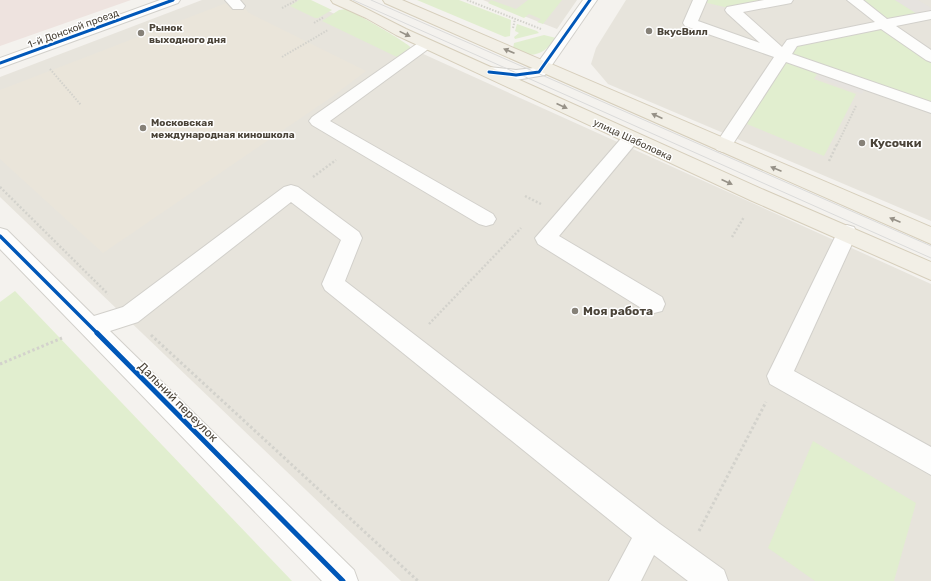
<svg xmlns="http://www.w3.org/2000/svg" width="931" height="581" viewBox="0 0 931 581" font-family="Rubik,sans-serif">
<rect width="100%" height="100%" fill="#f4f2ee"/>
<g fill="#e7e4dc">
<polygon points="202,0 304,0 931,284 931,581 401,581 0,197 0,77"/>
<polygon points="483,0 577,0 557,29"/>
<polygon points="626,0 931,0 931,221 608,84 591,64 596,48"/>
</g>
<polygon fill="#eae5da" points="229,2 241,4 249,13 366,71 333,96 103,253 0,159 0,90"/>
<polygon fill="#eee3df" points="0,0 131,0 0,46"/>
<g fill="#e1eecf">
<polygon points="299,0 311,0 332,10 318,18 315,18 290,6"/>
<polygon points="417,0 459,0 511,20 510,36 505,37"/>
<polygon points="491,0 516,9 528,0 562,0 543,24 537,22 541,19 529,14 524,18 488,3"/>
<polygon points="704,0 777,0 733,9 703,2"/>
<polygon points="860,0 895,0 921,16 893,22"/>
<path d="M346 9C354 12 410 44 411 48L399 58 322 21 339 10Z"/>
<polygon points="517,24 537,31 539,33 515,39 514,37 519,33 515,31"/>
<polygon points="884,27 931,59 931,107 787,56 795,45"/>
<path d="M544 35 556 38C545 54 530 61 513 48L514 43Z"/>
<polygon points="784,59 819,71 814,79 856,94 824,156 742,122"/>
<polygon points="15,291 292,581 0,581 0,302"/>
<polygon points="813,441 916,503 894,581 815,581 768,548"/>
</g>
<g fill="#e6e3df">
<polygon points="895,0 918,0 931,8 931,15 922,17"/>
<polygon points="822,71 866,86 862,94 818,78"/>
</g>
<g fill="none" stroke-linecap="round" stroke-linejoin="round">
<g stroke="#d2d0cb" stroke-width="2">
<g id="minor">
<polygon points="160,0 180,0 178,3 0,68 0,58"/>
<polygon points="225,0 240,0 245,6 243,9 233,9"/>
<polygon points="583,0 597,0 545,75 516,80 483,75 481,72 483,69 489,67 516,70 534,68"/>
<polygon points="693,0 707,0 698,21 760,43 727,13 725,10 727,7 764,0 793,0 791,3 786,4 743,12 782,47 787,40 875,22 847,0 863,0 887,19 931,11 931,19 896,26 931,50 931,62 926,60 881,29 797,46 792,54 931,102 931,113 786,62 729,150 723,152 717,150 714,146 717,142 774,57 685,26 683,23"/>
<polygon points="426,40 431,41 433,44 431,47 330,121 493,214 496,219 493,224 486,226 479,224 312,125 309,121 312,117 421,41"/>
<polygon points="631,132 637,134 640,138 637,142 559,236 662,297 665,304 662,311 654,313 646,311 538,244 535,238 625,134"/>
<polygon points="291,185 298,187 359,232 362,238 345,281 660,524 724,570 728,581 688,581 654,555 641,581 609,581 632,538 325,290 322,284 341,240 291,202 138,322 110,331 354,570 358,581 322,581 0,249 0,228 7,230 94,316 123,307 284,187"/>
<polygon points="847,225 854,227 857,233 794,371 931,447 931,475 770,384 767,376 837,233 840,227"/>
</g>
</g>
<g stroke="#d6cebb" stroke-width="2">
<g id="major">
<polygon points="331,0 349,0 406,29 533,86 764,190 931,262 931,280 750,200 396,35 366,18 333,3"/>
<polygon points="383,0 402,0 931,227 931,244 385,3"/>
</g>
</g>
<g stroke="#d3d2cc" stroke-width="2" stroke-dasharray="1.5 1.5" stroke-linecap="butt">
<polyline points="467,0 541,29"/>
<polyline points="282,8 297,0"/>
<polyline points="314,23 324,17"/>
<polyline points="513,28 515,19"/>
<polyline points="282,57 328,30"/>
<polyline points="50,69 81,105"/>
<polyline points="837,145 856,106"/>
</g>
<g stroke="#d3d2cc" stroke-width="2.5" stroke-dasharray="2 2" stroke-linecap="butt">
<polyline points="829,161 837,144"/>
<polyline points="313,177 336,160"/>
<polyline points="0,187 108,294"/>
<polyline points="525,196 541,204"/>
<polyline points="732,237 744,217"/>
<polyline points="429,324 521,228"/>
</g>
<g stroke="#d3d2cc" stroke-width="3" stroke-dasharray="2.5 2.5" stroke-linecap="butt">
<polyline points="151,335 418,581"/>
<polyline points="0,364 62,338"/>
<polyline points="699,531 766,402"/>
</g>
<use href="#minor" fill="#fdfdfc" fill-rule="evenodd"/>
<use href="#major" fill="#f2efe6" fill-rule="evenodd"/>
<g stroke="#dbdbda" stroke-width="1">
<polyline points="353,0 931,258"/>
<polyline points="371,0 931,246"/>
</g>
<g stroke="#fff" stroke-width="5">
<g id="cycleway-far2">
<polyline points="0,63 173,0"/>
<polyline points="489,72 516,75 539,72 590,0"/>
</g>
</g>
<g stroke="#fff" stroke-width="6">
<polyline id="cycleway-far1" points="0,236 98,334"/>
</g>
<g stroke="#fff" stroke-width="8">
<polyline id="cycleway" points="97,333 343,581"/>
</g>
<use href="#cycleway-far2" stroke="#0057b8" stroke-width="3"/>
<use href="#cycleway-far1" stroke="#0057b8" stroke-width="3.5"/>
<use href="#cycleway" stroke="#0057b8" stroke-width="5"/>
</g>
<defs><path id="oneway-solid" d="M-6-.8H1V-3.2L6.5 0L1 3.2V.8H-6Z"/></defs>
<g fill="#969187">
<use href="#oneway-solid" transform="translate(405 34) rotate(26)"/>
<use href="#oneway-solid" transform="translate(509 51) rotate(-157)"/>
<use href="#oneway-solid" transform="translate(562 106) rotate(24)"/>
<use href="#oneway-solid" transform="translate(657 116) rotate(-156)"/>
<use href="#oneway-solid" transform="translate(776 169) rotate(-157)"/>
<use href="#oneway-solid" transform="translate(727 182) rotate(24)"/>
<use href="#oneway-solid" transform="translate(895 220) rotate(-157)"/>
</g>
<g fill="#868178" stroke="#fff" stroke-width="1.5">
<circle cx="649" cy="31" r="4"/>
<circle cx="141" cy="33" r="4"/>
<circle cx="143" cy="128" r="4"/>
<circle cx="862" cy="143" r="4"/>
<circle cx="575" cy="311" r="4"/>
</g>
<g text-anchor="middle" stroke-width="3" stroke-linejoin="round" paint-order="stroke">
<g font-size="10" font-weight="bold" fill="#4b4439" stroke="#fff" text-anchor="start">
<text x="149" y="31">Рынок<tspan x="149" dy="12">выходного дня</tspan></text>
<text x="657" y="35">ВкусВилл</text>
<text x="151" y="126">Московская<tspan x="151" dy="12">международная киношкола</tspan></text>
</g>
<g font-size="10" fill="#4b4439" stroke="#fff">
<text transform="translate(73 28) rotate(-20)" y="4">1-й Донской проезд</text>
<text transform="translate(633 139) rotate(25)" y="4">улица Шаболовка</text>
</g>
<g font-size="12" font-weight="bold" fill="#4b4439" stroke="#fff" text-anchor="start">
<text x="870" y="147">Кусочки</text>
<text x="583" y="315">Моя работа</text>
</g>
<g font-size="12" fill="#4b4439" stroke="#fff">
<text transform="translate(178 402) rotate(45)" y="4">Дальний переулок</text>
</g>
</g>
</svg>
